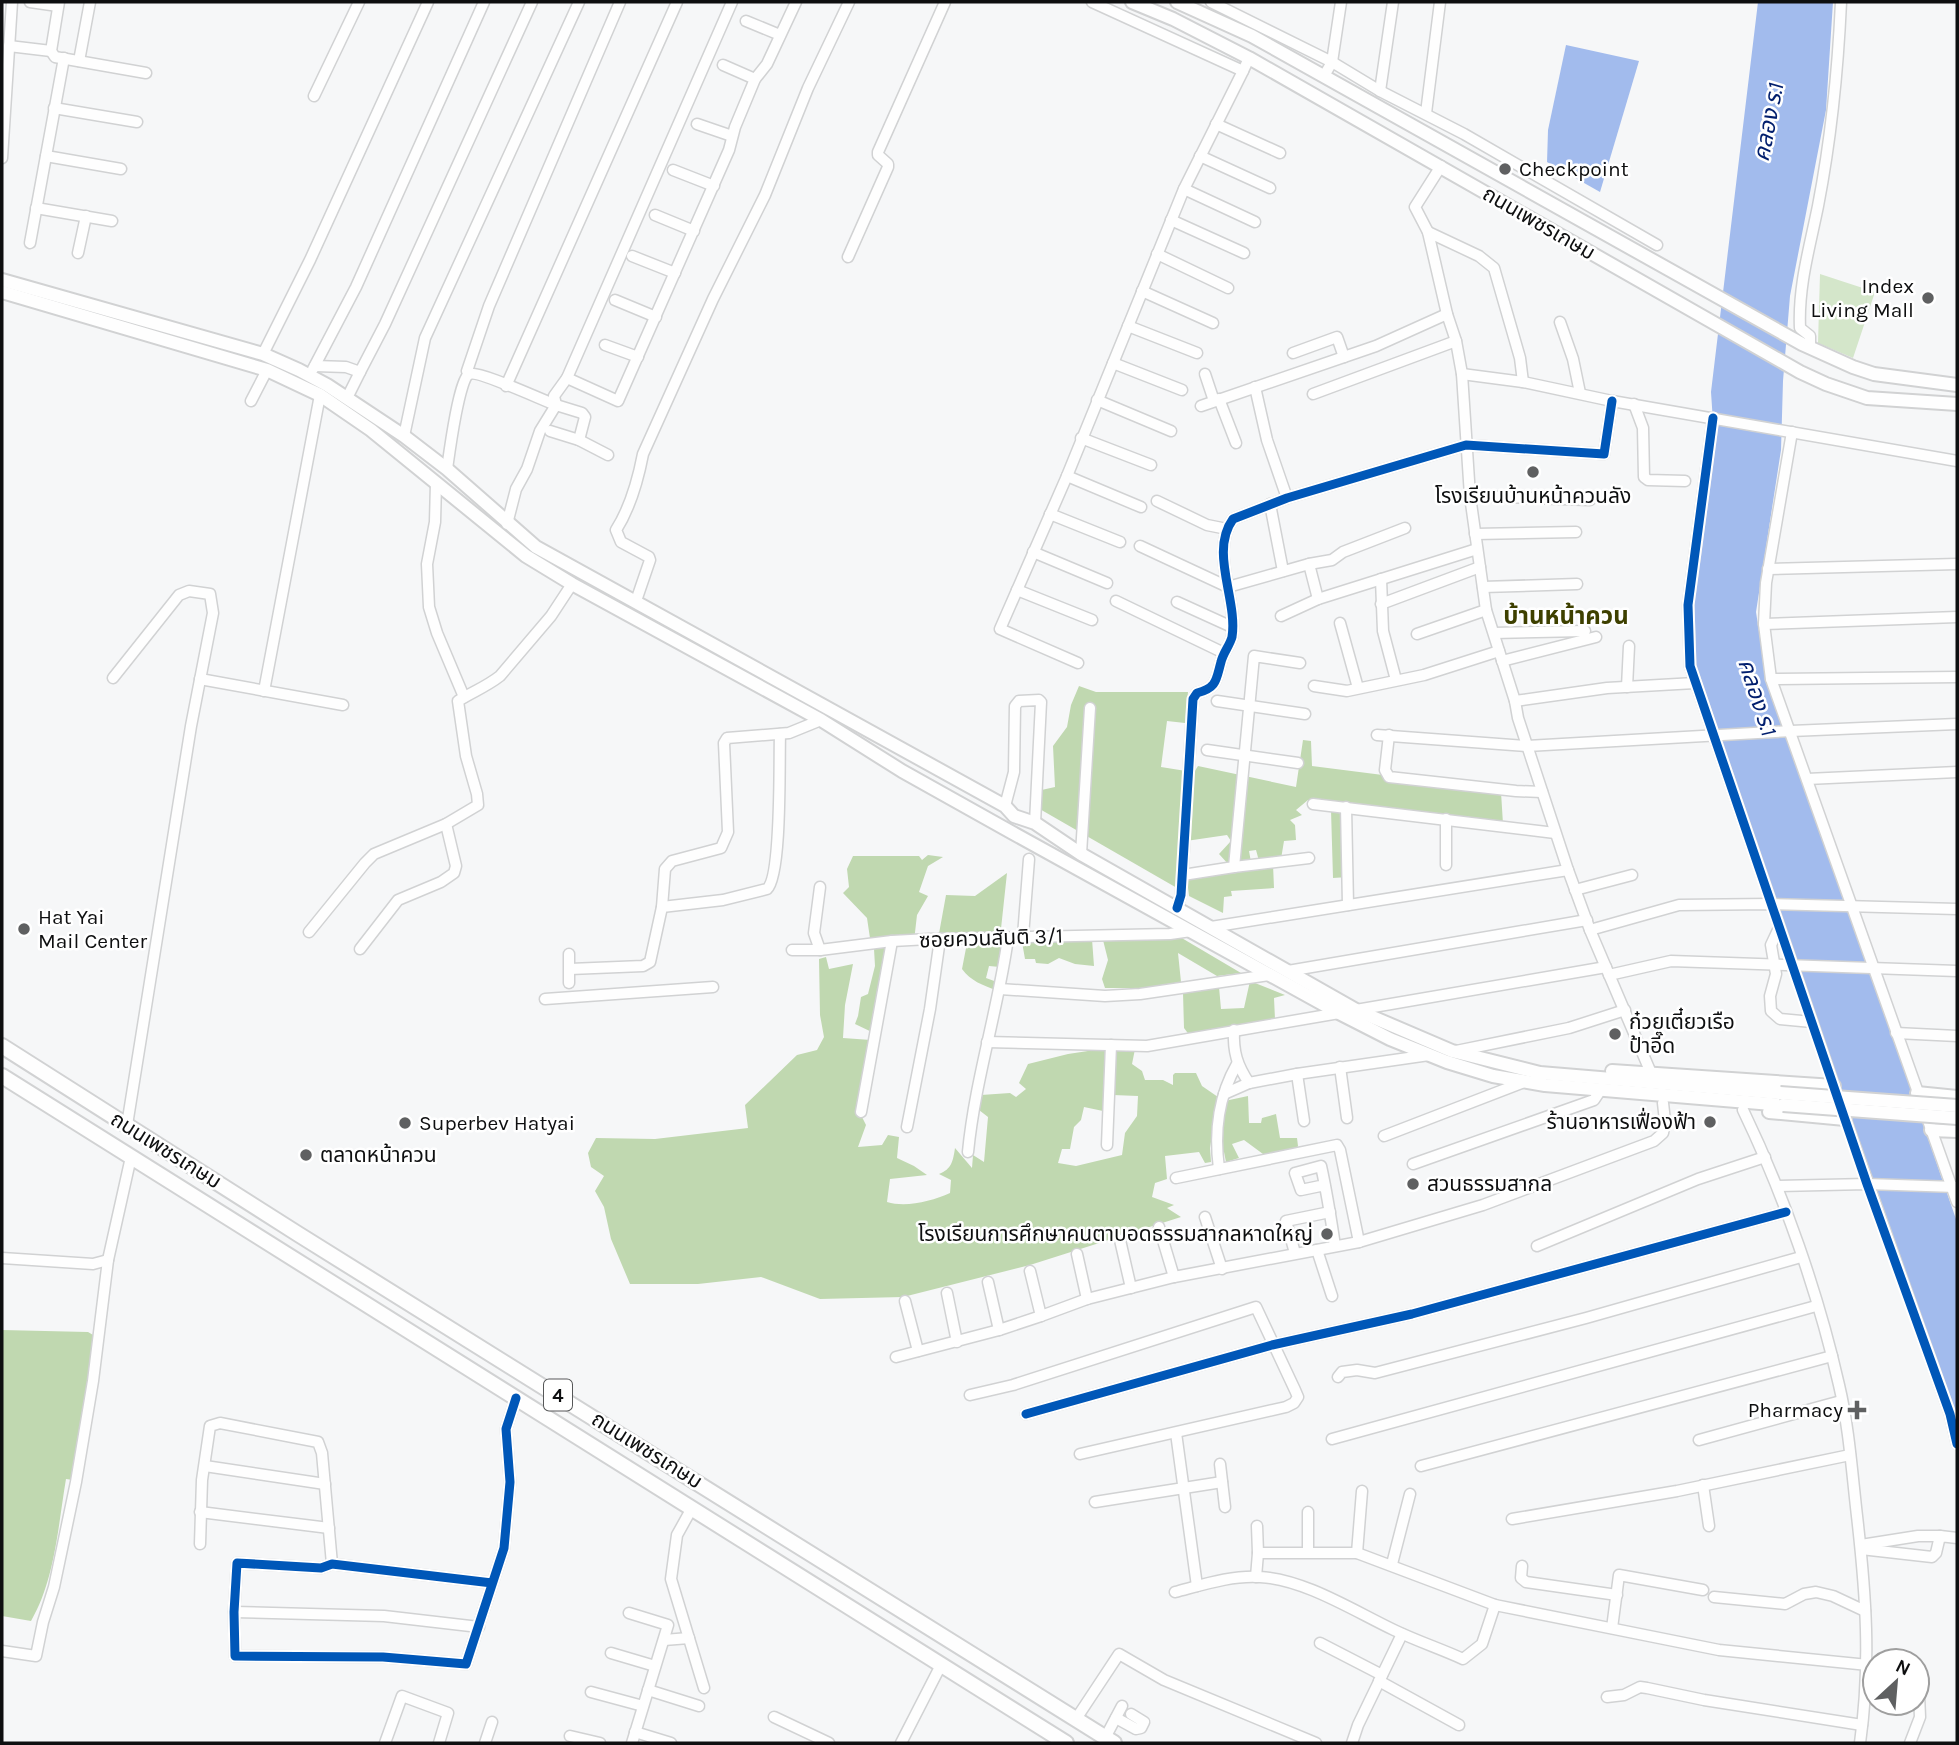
<svg xmlns="http://www.w3.org/2000/svg" width="1959" height="1745" viewBox="0 0 1959 1745" font-family="Karla,'Noto Sans Thai',sans-serif">
<rect width="100%" height="100%" fill="#f6f7f8"/>
<polygon fill="#d4e6ca" points="1820,274 1875,292 1853,358 1818,343"/>
<g fill="#c0d8b0">
<polygon points="1079,686 1096,692 1188,692 1185,723 1167,721 1161,767 1186,771 1177,888 1038,808 1037,791 1055,787 1053,746 1067,727 1071,705"/>
<polygon points="1303,740 1311,741 1312,766 1485,788 1501,792 1503,824 1308,800 1296,810 1302,815 1290,820 1295,825 1296,840 1284,841 1281,859 1259,861 1256,850 1249,851 1251,862 1229,865 1219,854 1231,841 1227,835 1186,841 1191,777 1198,766 1296,787"/>
<polygon points="1331,810 1349,812 1352,868 1348,867 1348,877 1333,878"/>
<polygon points="928,855 943,857 928,866 919,892 928,896 917,915 914,941 871,945 867,918 843,893 849,887 847,869 853,856 919,856 922,860"/>
<polygon points="1273,864 1274,888 1231,891 1232,896 1224,897 1223,913 1189,896 1186,871"/>
<polygon points="1007,873 1000,938 938,939 946,895 975,896"/>
<polygon points="1180,937 1241,973 1217,976 1178,953 1181,982 1143,988 1105,988 1102,979 1108,960 1103,940"/>
<polygon points="1044,939 1092,939 1094,966 1075,964 1059,958 1048,964 1036,963 1035,959 1025,959 1022,942"/>
<path d="M1004 942 1000 967 989 966 986 978 997 982 996 990C982 985 971 981 962 969L967 943Z"/>
<polygon points="891,947 873,1018 876,1034 855,1024 858,1016 861,997 868,994 875,966 874,949"/>
<path d="M826 957 829 969 853 964 845 1005 843 1038 871 1040 857 1107 866 1125 858 1147 882 1145 888 1135 899 1137 897 1158 914 1166 927 1175 890 1179 887 1202C906 1208 932 1201 950 1193L951 1180 939 1174C952 1169 953 1161 955 1148L972 1168 973 1155 984 1162 988 1117 979 1110 981 1095 1010 1093 1016 1097 1026 1089 1019 1083 1028 1064 1068 1054 1108 1048 1103 1111 1084 1107 1081 1120 1074 1127 1070 1149H1062L1058 1163 1076 1166 1122 1155 1125 1133 1137 1116 1138 1096 1113 1095 1116 1048 1135 1049 1132 1064 1142 1071 1145 1080H1163L1173 1085V1075L1175 1073H1196L1202 1086 1218 1097 1210 1148 1211 1162 1205 1163 1199 1152 1165 1156 1167 1179 1155 1183 1152 1197 1174 1205 1167 1208 1181 1217 1030 1265 903 1297 820 1299 761 1277 698 1284H630L611 1239 604 1207 595 1191 604 1176 591 1167 588 1153 596 1138 655 1139 748 1128 745 1105 797 1055 817 1050 824 1037 820 1015 819 959Z"/>
<polygon points="1250,981 1285,995 1274,998 1275,1019 1190,1036 1184,1028 1183,993 1219,987 1221,1009 1244,1008"/>
<polygon points="1248,1096 1249,1123 1261,1123 1262,1118 1276,1114 1280,1138 1297,1138 1298,1146 1295,1153 1263,1154 1244,1140 1232,1144 1239,1158 1226,1162 1224,1152 1219,1152 1220,1102"/>
<path d="M2 1330 88 1332 100 1339 73 1480 66 1479C58 1526 55 1580 31 1621L2 1616Z"/>
</g>
<g fill="#a2bbed">
<polygon points="1758,2 1833,2 1826,110 1790,296 1783,381 1781,450 1756,612 1764,664 1957,1222 1957,1439 1693,669 1690,605 1714,437 1711,392"/>
<polygon points="1566,45 1639,61 1600,192 1547,162 1548,130"/>
</g>
<g fill="none" stroke-linecap="round" stroke-linejoin="round">
<g stroke="#d1d2d3" stroke-width="13">
<g id="minor">
<polyline points="30,2 58,6"/>
<polyline points="59,2 51,51 55,57 146,73"/>
<polyline points="1092,2 1243,71 1249,58"/>
<polyline points="1211,2 1332,62 1380,91 1464,134 1657,245"/>
<polyline points="746,21 780,35"/>
<polyline points="9,46 51,51"/>
<polyline points="79,61 90,2"/>
<polyline points="723,65 755,79"/>
<polyline points="1324,76 1332,62 1341,2"/>
<polyline points="1380,91 1393,2"/>
<polyline points="314,96 359,2"/>
<polyline points="54,108 137,122"/>
<polyline points="1426,113 1440,2"/>
<polyline points="697,124 732,136"/>
<polyline points="1216,124 1280,153"/>
<polyline points="46,156 121,169"/>
<polyline points="1200,156 1270,188"/>
<polyline points="2,158 12,2"/>
<polyline points="1441,166 1415,207 1428,232 1447,314 1456,341 1462,374 1470,496 1486,610 1515,701 1518,718 1568,870 1590,930 1651,1073"/>
<polyline points="673,170 714,186"/>
<polyline points="1184,189 1255,222"/>
<polyline points="36,208 112,221"/>
<polyline points="655,215 694,231"/>
<polyline points="1171,220 1244,253"/>
<polyline points="1428,232 1479,256 1494,268 1520,358 1523,382"/>
<polyline points="30,243 64,58"/>
<polyline points="78,253 86,216"/>
<polyline points="1157,254 1228,288"/>
<polyline points="632,256 675,273"/>
<polyline points="848,257 888,167 888,164 878,155 878,152 945,2"/>
<polyline points="1142,291 1213,323"/>
<polyline points="615,300 656,317"/>
<polyline points="1560,322 1573,359 1580,393"/>
<polyline points="1128,326 1197,353"/>
<polyline points="605,345 638,357"/>
<path d="M1810 348V336L1800 328C1798 286 1810 246 1818 206 1831 139 1838 69 1841 2"/>
<polyline points="1293,353 1337,337 1344,357"/>
<polyline points="263,354 310,260 428,2"/>
<polyline points="1113,363 1182,390"/>
<polyline points="315,366 346,367 360,372 385,324 532,2"/>
<polyline points="313,369 356,287 484,2"/>
<polyline points="469,374 467,371 489,306 620,2"/>
<polyline points="1205,374 1214,401"/>
<polyline points="1462,374 1523,382 1612,401 1957,461"/>
<polyline points="567,378 618,401 729,150 735,127 755,79 767,64 796,2"/>
<polyline points="506,386 677,2"/>
<polyline points="1255,387 1267,440 1287,498"/>
<polyline points="1313,394 1456,341"/>
<polyline points="347,398 360,372"/>
<polyline points="1219,399 1236,443"/>
<polyline points="1097,400 1171,431"/>
<polyline points="251,401 267,370"/>
<polyline points="1634,404 1643,428 1644,477 1648,480 1685,481"/>
<polyline points="1201,406 1376,346 1447,314"/>
<polyline points="1713,418 1688,605 1690,666 1836,1091"/>
<polyline points="550,431 579,440 608,455"/>
<polyline points="1792,432 1766,583 1764,624 1771,679 1957,1202"/>
<polyline points="404,436 425,338 579,2"/>
<polyline points="1081,438 1151,465"/>
<path d="M447 469C449 455 459 379 469 374 478 370 542 400 556 405L554 396 567 378 732 2"/>
<polyline points="1067,476 1141,507"/>
<polyline points="436,483 435,522 427,564 429,607 437,633 464,697"/>
<polyline points="1470,496 1590,500"/>
<polyline points="1157,501 1207,525 1227,529"/>
<polyline points="1270,504 1283,571"/>
<polyline points="1050,514 1120,542"/>
<polyline points="507,524 516,489 527,469 540,431 556,405 582,413 585,417 579,440"/>
<polyline points="1475,534 1576,532"/>
<polyline points="1140,546 1228,587 1309,564 1332,560 1343,552 1405,528"/>
<polyline points="1033,552 1107,583"/>
<polyline points="1309,564 1318,599"/>
<polyline points="1768,569 1957,564"/>
<polyline points="1381,579 1383,631 1396,680"/>
<polyline points="1483,587 1577,584"/>
<polyline points="1017,590 1092,620"/>
<path d="M636 601 650 560 649 557 621 542 616 530C630 508 638 480 643 454L713 299 765 195 808 88 849 2"/>
<polyline points="1116,601 1224,653"/>
<polyline points="1177,602 1232,627"/>
<polyline points="1381,604 1480,567"/>
<polyline points="1281,616 1318,599 1477,549"/>
<polyline points="1340,623 1358,688"/>
<polyline points="1764,624 1957,617"/>
<polyline points="1494,633 1585,631"/>
<polyline points="1417,634 1486,610"/>
<polyline points="1502,661 1596,637"/>
<polyline points="1078,663 1000,629 1067,476 1184,189 1243,71"/>
<polyline points="113,678 179,595 189,591 210,594 213,613 191,726 127,1125"/>
<polyline points="200,679 343,705"/>
<polyline points="1771,679 1957,677"/>
<polyline points="1314,686 1347,691 1424,675 1499,651"/>
<polyline points="1627,687 1629,646"/>
<polyline points="264,691 320,395"/>
<polyline points="1217,701 1305,714"/>
<polyline points="1515,701 1607,688 1695,683"/>
<polyline points="1377,735 1527,746 1791,731 1957,724"/>
<polyline points="1389,735 1385,770 1389,777 1516,791 1542,792"/>
<polyline points="1207,750 1298,763"/>
<polyline points="1807,779 1957,772"/>
<polyline points="1313,804 1555,833"/>
<polyline points="1005,806 1014,772 1015,706 1019,701 1039,700 1041,702 1035,823"/>
<polyline points="1346,807 1348,905"/>
<polyline points="1446,819 1446,865"/>
<polyline points="1081,854 1090,708"/>
<polyline points="1234,867 1309,858"/>
<polyline points="1183,875 1234,867 1254,656 1300,663"/>
<polyline points="1575,890 1632,875"/>
<path d="M662 907 723 900 767 889C782 876 779 760 780 734"/>
<path d="M1177 908 1181 895 1193 699 1197 693C1217 688 1216 680 1221 662 1223 653 1230 645 1232 637 1238 600 1209 552 1233 519L1287 498 1466 445 1604 454 1612 401"/>
<polyline points="1211,927 1568,870"/>
<polyline points="1779,928 1771,945 1776,974 1770,996 1771,1011 1780,1019 1812,1022"/>
<polyline points="1590,930 1679,905 1771,904 1957,909"/>
<path d="M309 932 365 863 374 854 446 824 478 805 477 794 466 756 458 701C472 692 486 687 500 676L551 616 572 584"/>
<polyline points="1023,936 1029,859"/>
<polyline points="360,949 398,900 441,882 454,873 456,866 446,824"/>
<polyline points="792,950 820,950 892,941 929,939 1170,934 1191,931"/>
<polyline points="820,950 814,933 820,887"/>
<polyline points="569,954 569,983"/>
<polyline points="570,969 643,966 650,962 662,907 665,869 672,861 721,848 728,832 724,743 727,738 789,733 821,720"/>
<polyline points="1288,971 1587,920"/>
<polyline points="1609,975 1671,961 1957,971"/>
<polyline points="1000,989 1105,996 1140,994 1269,975"/>
<polyline points="545,999 713,987"/>
<polyline points="1356,1010 1606,967"/>
<path d="M1234 1030C1233 1052 1237 1065 1249 1083"/>
<polyline points="1896,1033 1957,1036"/>
<polyline points="987,1042 1147,1046 1339,1013"/>
<polyline points="1456,1051 1569,1028 1625,1010"/>
<polyline points="1340,1067 1347,1118"/>
<polyline points="1297,1074 1304,1121"/>
<polyline points="1224,1094 1249,1083 1297,1074 1429,1055"/>
<path d="M1743 1110C1784 1195 1818 1293 1839 1385 1849 1427 1852 1473 1857 1516 1866 1595 1871 1664 1860 1743"/>
<polyline points="861,1112 892,941"/>
<polyline points="1843,1112 1950,1414 1957,1444"/>
<polyline points="907,1127 930,1009 940,939"/>
<polyline points="1384,1136 1524,1082"/>
<polyline points="1107,1145 1111,1045"/>
<path d="M968 1152C975 1080 998 1010 1008 938"/>
<polyline points="1413,1164 1594,1100 1598,1094"/>
<path d="M1219 1169C1214 1131 1218 1097 1237 1064"/>
<polyline points="1176,1178 1337,1145 1340,1150 1359,1242"/>
<path d="M1325 1185 1301 1190 1295 1173 1321 1166C1327 1193 1331 1219 1335 1246"/>
<polyline points="1778,1186 1867,1184 1956,1187"/>
<polyline points="1205,1217 1222,1269"/>
<polyline points="1159,1227 1174,1277"/>
<polyline points="1120,1240 1131,1288"/>
<polyline points="1537,1246 1698,1179 1765,1157"/>
<polyline points="1317,1250 1332,1296"/>
<polyline points="1295,1253 1286,1221 1330,1212"/>
<polyline points="1077,1254 1087,1299"/>
<polyline points="2,1258 93,1264 108,1260"/>
<polyline points="988,1282 999,1330"/>
<polyline points="947,1293 957,1342"/>
<polyline points="905,1301 918,1351"/>
<polyline points="1041,1316 1087,1299 1174,1277 1359,1242 1483,1205 1654,1141 1663,1133 1665,1121 1663,1103"/>
<polyline points="896,1357 999,1330 1041,1316 1030,1271"/>
<polyline points="1338,1377 1342,1372 1357,1370 1375,1373 1586,1318 1801,1257"/>
<polyline points="970,1395 1013,1385 1256,1307 1295,1390 1298,1397 1294,1403 1286,1407 1080,1454"/>
<polyline points="1026,1414 1272,1345 1412,1314 1786,1212"/>
<polyline points="1176,1433 1197,1586"/>
<polyline points="1332,1439 1816,1306"/>
<polyline points="1699,1440 1841,1401"/>
<polyline points="1220,1464 1225,1507"/>
<polyline points="205,1466 325,1484"/>
<polyline points="1421,1466 1832,1356"/>
<polyline points="1703,1485 1709,1526"/>
<polyline points="1095,1502 1222,1482"/>
<polyline points="692,1508 677,1535 671,1579 704,1688"/>
<polyline points="200,1512 329,1528"/>
<polyline points="1308,1512 1308,1552"/>
<polyline points="1512,1519 1677,1491 1850,1455"/>
<polyline points="200,1544 202,1480 210,1426 220,1423 318,1442 322,1453 332,1564"/>
<polyline points="1861,1545 1918,1536 1940,1536"/>
<polyline points="1861,1549 1932,1557 1936,1553 1940,1536 1957,1538"/>
<polyline points="1258,1553 1357,1553 1495,1605 1719,1650 1868,1665"/>
<polyline points="1357,1553 1362,1491"/>
<polyline points="1392,1564 1410,1494"/>
<polyline points="1522,1566 1521,1578 1526,1582 1617,1595"/>
<polyline points="1256,1577 1258,1553 1257,1526"/>
<polyline points="492,1583 332,1564 321,1568 237,1563 234,1612 235,1656 383,1657 466,1664 504,1548 510,1482 506,1429 516,1398"/>
<path d="M1175 1592C1202 1585 1232 1575 1260 1577 1304 1579 1354 1611 1394 1630 1417 1641 1441 1649 1463 1659L1482 1644 1495 1605"/>
<polyline points="1714,1597 1785,1604 1804,1594 1816,1592 1833,1596 1865,1611"/>
<polyline points="234,1612 384,1616 479,1627"/>
<polyline points="629,1613 668,1625 632,1743"/>
<polyline points="1612,1628 1619,1575 1703,1590"/>
<polyline points="664,1640 689,1638"/>
<polyline points="1320,1643 1382,1675"/>
<polyline points="2,1651 36,1656 43,1622 54,1587 76,1482 93,1381 108,1260 131,1157"/>
<polyline points="611,1653 655,1666"/>
<polyline points="1379,1681 1459,1725"/>
<polyline points="648,1690 699,1706"/>
<polyline points="591,1692 643,1706"/>
<polyline points="1607,1697 1624,1695 1640,1687 1647,1688 1704,1700 1862,1725"/>
<polyline points="774,1717 829,1743"/>
<polyline points="1116,1718 1136,1729 1141,1728 1144,1722 1131,1714"/>
<polyline points="1076,1719 1119,1654 1164,1680 1316,1743"/>
<polyline points="635,1732 671,1743"/>
<polyline points="570,1736 600,1743"/>
<polyline points="1105,1738 1122,1706"/>
<polyline points="385,1743 402,1696 448,1713 439,1743"/>
<polyline points="485,1743 492,1722"/>
<polyline points="901,1743 941,1665"/>
<polyline points="1352,1743 1358,1725 1402,1634"/>
<polyline points="1910,1743 1920,1717 1919,1694 1917,1693"/>
</g>
</g>
<g stroke="#d1d2d3" stroke-width="16">
<g id="major">
<polyline points="1132,2 1173,19 1249,58 1800,372 1826,384 1867,398 1957,404"/>
<polyline points="1177,2 1252,36 1802,344 1853,367 1874,374 1957,385"/>
<polyline points="2,280 263,354 299,370 327,385 404,436 447,469 536,547 1005,806 1014,816 1035,823 1081,854 1356,1010 1452,1051 1540,1073 1780,1093"/>
<polyline points="2,292 267,370 320,395 371,430 526,556 572,584 821,720 902,771 1011,832 1339,1013 1390,1039 1447,1062 1493,1076 1545,1085 1783,1105"/>
<polyline points="1612,1071 1834,1086"/>
<polyline points="1917,1093 1957,1097"/>
<polyline points="1769,1112 1845,1119"/>
<polyline points="1931,1130 1957,1131"/>
</g>
</g>
<g stroke="#d1d2d3" stroke-width="18">
<g id="highway">
<polyline points="2,1046 298,1234 1114,1743"/>
<polyline points="2,1076 1066,1743"/>
</g>
</g>
<use href="#minor" stroke="#fefefe" stroke-width="10"/>
<use href="#major" stroke="#fefefe" stroke-width="12"/>
<use href="#highway" stroke="#fefefe" stroke-width="14"/>
<g stroke="#d1d2d3" stroke-width="16" stroke-linecap="butt">
<g id="major-bridge">
<polyline points="1780,1093 1957,1106"/>
<polyline points="1783,1105 1957,1118"/>
</g>
</g>
<use href="#major-bridge" stroke="#fefefe" stroke-width="12"/>
<g stroke="#fff" stroke-width="13">
<g id="cycleway">
<polyline points="1713,418 1688,605 1690,666 1867,1184 1950,1414 1957,1444"/>
<path d="M1177 908 1181 895 1193 699 1197 693C1217 688 1216 680 1221 662 1223 653 1230 645 1232 637 1238 600 1209 552 1233 519L1287 498 1466 445 1604 454 1612 401"/>
<polyline points="1026,1414 1272,1345 1412,1314 1786,1212"/>
<polyline points="492,1583 332,1564 321,1568 237,1563 234,1612 235,1656 383,1657 466,1664 504,1548 510,1482 506,1429 516,1398"/>
</g>
</g>
<use href="#cycleway" stroke="#0057b8" stroke-width="9"/>
</g>
<g fill="#5f6061" stroke="#fff" stroke-width="2.5">
<circle cx="1505" cy="169" r="7"/>
<circle cx="1928" cy="298" r="7"/>
<circle cx="1533" cy="472" r="7"/>
<circle cx="24" cy="929" r="7"/>
<circle cx="1615" cy="1034" r="7"/>
<circle cx="1710" cy="1122" r="7"/>
<circle cx="405" cy="1123" r="7"/>
<circle cx="306" cy="1155" r="7"/>
<circle cx="1413" cy="1184" r="7"/>
<circle cx="1327" cy="1234" r="7"/>
<path d="M1853.5 1399.5h7v7h7v7h-7v7h-7v-7h-7v-7h7z"/>
</g>
<g text-anchor="middle" stroke-width="5" stroke-linejoin="round" paint-order="stroke">
<rect fill="#fff" stroke="#565758" stroke-width="2" x="544" y="1379.5" width="28" height="31" rx="5"/>
<g font-size="19" font-weight="bold" fill="#0e0f10">
<text x="558" y="1402">4</text>
</g>
<g font-size="21" fill="#0e0f10" stroke="#fff" text-anchor="start">
<text x="1519" y="176">Checkpoint</text>
<text x="1914" y="293" text-anchor="end">Index<tspan x="1914" dy="24">Living Mall</tspan></text>
<text x="1533" y="503" text-anchor="middle">โรงเรียนบ้านหน้าควนลัง</text>
<text x="38" y="924">Hat Yai<tspan x="38" dy="24">Mail Center</tspan></text>
<text x="1629" y="1029">ก๋วยเตี๋ยวเรือ<tspan x="1629" dy="24">ป้าอี๊ด</tspan></text>
<text x="1696" y="1129" text-anchor="end">ร้านอาหารเฟื่องฟ้า</text>
<text x="419" y="1130">Superbev Hatyai</text>
<text x="320" y="1162">ตลาดหน้าควน</text>
<text x="1427" y="1191">สวนธรรมสากล</text>
<text x="1313" y="1241" text-anchor="end">โรงเรียนการศึกษาคนตาบอดธรรมสากลหาดใหญ่</text>
<text x="1843" y="1417" text-anchor="end">Pharmacy</text>
</g>
<g font-size="21" fill="#0e0f10" stroke="#fff">
<text transform="translate(1539 223) rotate(30)" y="7">ถนนเพชรเกษม</text>
<text transform="translate(991 938) rotate(-2)" y="7">ซอยควนสันติ 3/1</text>
<text transform="translate(166 1150) rotate(32)" y="7">ถนนเพชรเกษม</text>
<text transform="translate(647 1450) rotate(32)" y="7">ถนนเพชรเกษม</text>
</g>
<g font-size="23" font-style="italic" fill="#011e6d" stroke="#fff">
<text transform="translate(1768 122) rotate(-79)" y="8">คลอง ร.1</text>
<text transform="translate(1758 697) rotate(72)" y="8">คลอง ร.1</text>
</g>
<g font-size="24" font-weight="bold" fill="#3e4000" stroke="#fff">
<text x="1566" y="624">บ้านหน้าควน</text>
</g>
</g>
<rect width="1959" height="1745" fill="none" stroke="#0e0f10" stroke-width="7"/>
<g transform="translate(1896 1682) rotate(26)"><circle r="33" fill="#ffffff" stroke="#9f9f9f" stroke-width="2"/>
<path d="M0-5L12 26L0 18L-12 26Z" fill="#5f6061"/>
<text y="-10" font-size="19" font-weight="bold" text-anchor="middle" fill="#0e0f10">N</text>
</g>
</svg>
